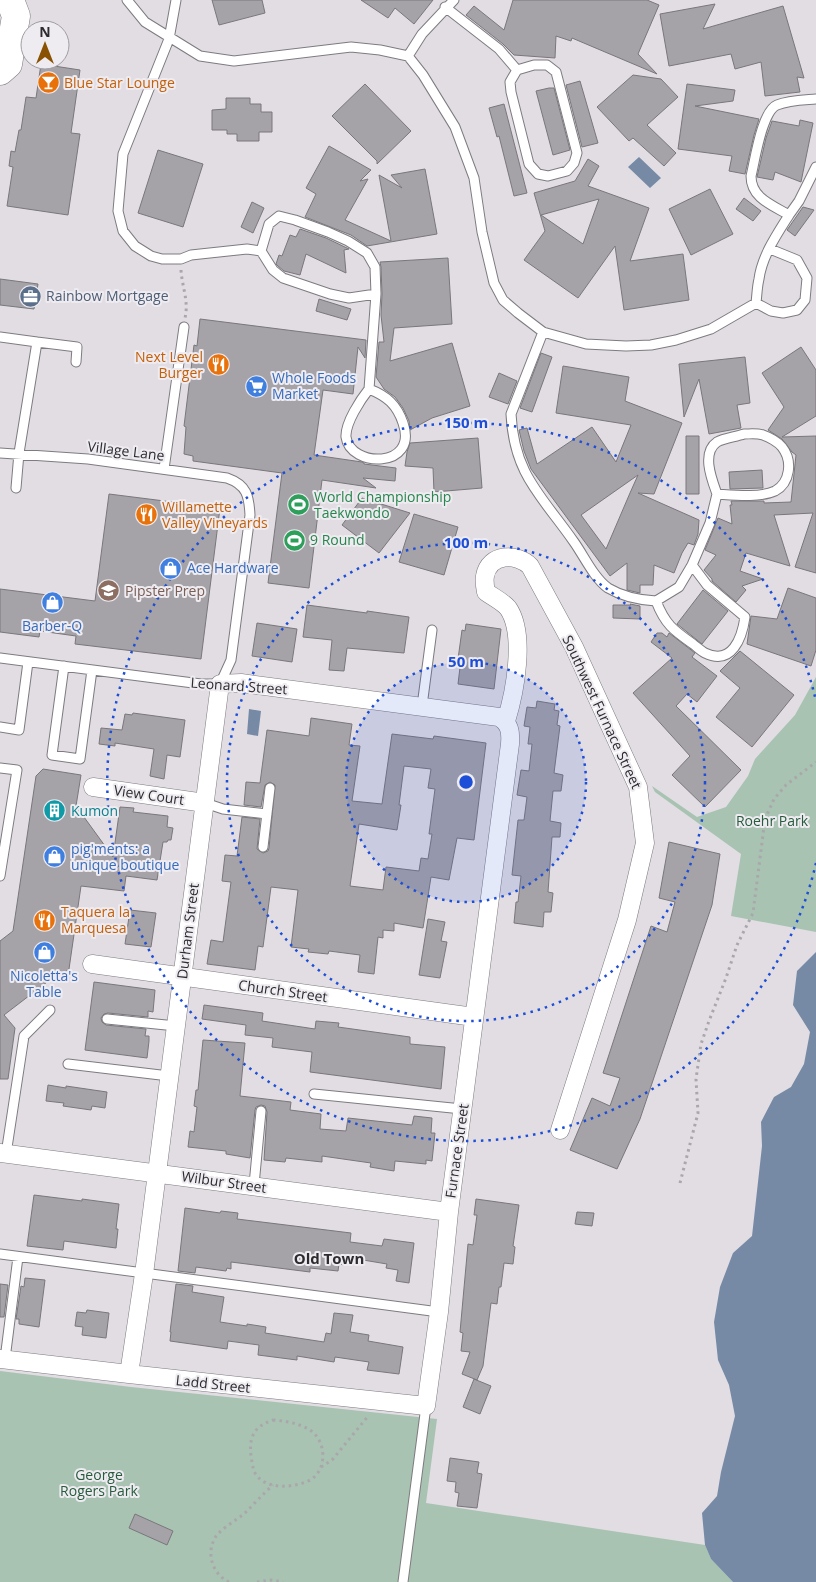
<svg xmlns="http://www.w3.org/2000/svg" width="816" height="1582" viewBox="0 0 816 1582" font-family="'Open Sans',sans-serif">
	<rect width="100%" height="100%" fill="#e1dde3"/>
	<path fill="#a8c3b1" d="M816,677V932L731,916L741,854L655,792L652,786L697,817L726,807L748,776L755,759L795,715Z
		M0,1371L131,1387L437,1419L426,1503L705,1545L711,1559L733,1582H0Z"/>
	<path fill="#768aa6" d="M639,157L661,178L650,188L628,167Z
		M249,709L261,711L258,736L247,734Z
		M816,952V1582H733L711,1559L705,1545L702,1513L717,1496L721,1472L735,1416L729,1385L718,1360L714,1322L720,1287L733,1253L752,1236L762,1146L761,1122L774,1097L791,1087L804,1064L810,1032L793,1005L797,971Z"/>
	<path fill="#a5a2a8" stroke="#7a777c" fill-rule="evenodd" d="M212,0H262L265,13L219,25Z
		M361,0H433L414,24L395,8L388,18Z
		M513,0H647L659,5L638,54L657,74L572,38L571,41L556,36L555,58L514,55L503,44L466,15L474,6L504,30Z
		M715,4L703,29L783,6L804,78L797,77L800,92L765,96L761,62L735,69L731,54L669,66L660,14Z
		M41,64L80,70L71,133L80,134L68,215L7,206L13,167L9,166L11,151L15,152L19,130H21L26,97L36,98Z
		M633,75L661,79L678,97L647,125L676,153L664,166L633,138L629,141L597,107Z
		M580,81L598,143L582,147L566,85Z
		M365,84L411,131L377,164V161L332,116Z
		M687,84L735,90L733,101L695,106L759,119L754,135L745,174L729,171L732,156L678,149Z
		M549,88H554L570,150L553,155L536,91Z
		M226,98H250V104H261V112H272V132H259V141H237V134H227V130H212V110L226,109Z
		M504,104L527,193L514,196L499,136L497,137L489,108Z
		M800,120L813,123L801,182L775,172L773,180L757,177L766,138L772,121L799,126Z
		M329,146L371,170L360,181L368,179L345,220L391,241L379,175L402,188L391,175L425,169L437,234L367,246L351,235L305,217L316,194L306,188Z
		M158,150L203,164L183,227L138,213Z
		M588,159L599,166L588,186L649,208L630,261L683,254L689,300L624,310L615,246L578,298L524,260L545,231L534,193L575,181ZM599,199L583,244L541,215Z
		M710,189L733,234L691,255L669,209Z
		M744,198L761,211L753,221L736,209Z
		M252,202L264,208L253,233L241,227Z
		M803,207L814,210L795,236L787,230Z
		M300,229L326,238L349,249L344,250L346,273L306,254L300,275L284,271L278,266L276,264L279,255L282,256L290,235L296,237Z
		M448,258L452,324L394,328L390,361L452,343L470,406L432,418L410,430L409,421L403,408L395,397L384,389L376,377L379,342H384L381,315L382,294L381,267L380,262Z
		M0,279L38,284L34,309L0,305Z
		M319,299L351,309L347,320L316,311Z
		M200,319L366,340L365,358L358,347L353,394L323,390L314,455L362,462L364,463V464L396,468L395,481L363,478L376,488L322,480L309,588L268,583L282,473L193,461V456L184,454L186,427L184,426L194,345L197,346Z
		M801,347L816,370V416L782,437L816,436V573L795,567L813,513L774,515L790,566L746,553L740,571L763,579L742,586L746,590L736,602L712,581V579L704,570L716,555L705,550L718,518L732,524L730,505H732L731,501H764V503L791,502L796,455L792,452L782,439L768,430L784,407L762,373Z
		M541,353L552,357L532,412L520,408Z
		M745,357L750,403L737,405L741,428L709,434L699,379L684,417L679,364Z
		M563,366L629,377L625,401L682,423L654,494L638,493L699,520L698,534L694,545L688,543L682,553L674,573L654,565L653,585H640V593L627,590V563L610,576L531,469L524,451L519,430L527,428L537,464L592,427L616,462L631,425L556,413ZM638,475L630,493L606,549L581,515Z
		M499,373L517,381L508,404L489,397Z
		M686,436H699V494H686Z
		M478,438L482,488L434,492L433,468L405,466L407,452L410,443Z
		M762,470L763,488L730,489L729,472Z
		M109,494L220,508L201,659L75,644L76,636L40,631L39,637L0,632V589L95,601Z
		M362,498L410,513L379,553L342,525Z
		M414,514L458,527L444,575L399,562Z
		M788,588L816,598V650L811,666L747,644L751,616L777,619Z
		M703,590L728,611L702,644L677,624Z
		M630,604L640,606V619L613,618V605H631Z
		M307,605L367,613V611L409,617L404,653L347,648L344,671L329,670L332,640L303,637Z
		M257,623L297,629L292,662L252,656Z
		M466,624L501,629L494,689L458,684L461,659H458L462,630L465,631Z
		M657,633H662L667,637L669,633L695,653L692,657L717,676L697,702L687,694L676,706L741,770L705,807L672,775L690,756L633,693L672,658L651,642Z
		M740,651L794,695L752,747L716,717L740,688L720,671Z
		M537,701L555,704L554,710L559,711L557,725L560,726L554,773L563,775L561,791H553L550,821L561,823L560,837H552L548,892L553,893L551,912H544L543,927L514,923L516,902H518L521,876L512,875L518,820H524L527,797L517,795L521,770L529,771L532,744H528L530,727L524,726L527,707L536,708Z
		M133,713L185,720L180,757L167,755L164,779L150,776L154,749L115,743V746L99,744L101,728L122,730L125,714L132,715Z
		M311,718L352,724L349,745L360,746L352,801L382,804L392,734L433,739L434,736L486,743L474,840L457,838L449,880L431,877L423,928L394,923V931L383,930V938L378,937L374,974L358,972L360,955L329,951L328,954L308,952L309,949L291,947L298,890L271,887L263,947L258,946L255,970L207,964L211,940L223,942L231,882L222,881L225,855L237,856L242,817L260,819L257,849L263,853L268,851L269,848L275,785L270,782L265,785L261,807L244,805L246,782L260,783L267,730L309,736ZM404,766L431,769L428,788L435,789L429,834H432L428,859L421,858L419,871L386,867L383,890L350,886L359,824L397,830L401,805H399Z
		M43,769L81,775L76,806L113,857L120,807L134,808L133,812L168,816L167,827L173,828L171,840H168L167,842H163L157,880L126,876L124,891L81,886L69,969L53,981L51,979L4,1015L15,1028L8,1079H0V941L13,931L36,776Z
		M669,842L720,854L712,905L640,1119L617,1169L570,1150L592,1098L610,1106L620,1078L603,1073L651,926L667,932L675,902L659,898Z
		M130,910L156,913L151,947L125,944Z
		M428,919L445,922L441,941L447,942L440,978L419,975Z
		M94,982L155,990L153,1012L148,1011V1017L108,1013L104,1014L101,1018L102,1022L106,1025L146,1029L145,1036H149V1041L147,1058L85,1050Z
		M204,1005L263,1013L262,1021L315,1029L316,1021L339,1023L338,1027L410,1037V1044L445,1047L441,1089L310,1072L312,1052L272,1047L273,1038L245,1035L246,1025L202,1019Z
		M203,1040L245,1043L240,1096L291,1102L290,1110L321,1114L320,1129L346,1131L348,1118L412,1125L414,1116L432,1118L431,1133H435L432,1161L426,1160V1164L395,1161L394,1171L370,1167L371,1163L322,1156V1162L286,1158L285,1162L264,1160L267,1112L265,1106L261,1105L256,1107L255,1110L250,1158L226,1154V1151L188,1147L190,1131L194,1132L197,1107L194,1106L196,1090H198Z
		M48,1085L66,1088V1086L107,1092L105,1108L92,1106L91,1110L63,1106L64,1103L46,1101Z
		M34,1195L82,1201V1199L119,1204L116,1229H118L116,1248L64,1241L63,1250L27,1246Z
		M476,1199L519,1205L513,1246L515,1247L513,1264L504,1263L501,1287H499L497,1304L491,1303L483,1366L477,1380L462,1374L470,1352L461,1351L463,1333L460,1332L468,1244L473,1245L477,1215H474Z
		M185,1208L220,1213L221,1211L238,1213L237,1219L351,1233L350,1242L382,1246L384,1239L414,1243L409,1283L396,1281L398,1270L386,1268L387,1264L345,1257L344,1265L339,1264L338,1271L310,1268V1272L231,1262V1269L227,1268L226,1271L196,1267L195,1273L178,1271Z
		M577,1212L594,1213L592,1226L575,1224Z
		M25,1278L45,1280L39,1327L19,1324V1319H16L21,1286L24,1287Z
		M0,1284L8,1285L4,1317H0Z
		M176,1284L193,1286L192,1292L224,1297L220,1322L247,1326V1324L266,1327L265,1333L324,1342L326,1333L331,1334L334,1313L353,1315L350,1332L369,1335L368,1341L403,1347L399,1374L367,1370L369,1362L335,1357L334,1362L297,1356V1360L258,1355L259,1345L228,1341L227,1349L170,1341L171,1332H170Z
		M87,1310L109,1313L106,1338L82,1335L83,1327L75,1326L77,1312L86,1313Z
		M474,1379L491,1386L480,1414L463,1407Z
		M450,1458L479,1462L477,1473L482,1474L477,1508L457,1506L459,1493L455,1492L456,1482L447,1481Z
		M135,1514L173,1531L167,1545L129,1528Z"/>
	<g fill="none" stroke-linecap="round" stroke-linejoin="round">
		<defs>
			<path id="service" d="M127,0L145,22L200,56L234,61L351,47L380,50L408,56L422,34L454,0
				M176,0L169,39L123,154L118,211L123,231L135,246L151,256L162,259H181L191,255L247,249L261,251L269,224L279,216L295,220L328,232L348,241L367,253L375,267L376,294L369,389
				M445,7L499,49L517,70
				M408,56L423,75L455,127L474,178L482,232L494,283L503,300L518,313L543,332L586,344L626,346L651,345L676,340L711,329L756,303L771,311L783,313L797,310L805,300L807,278L797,260L770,249
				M534,65H547L556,72L577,153L574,163L567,171L548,176L538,174L529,164L511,92L510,82L517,70Z
				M816,99C804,100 789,100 777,105C762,111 755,160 751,176C751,198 772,205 789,215L799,201L816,167
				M261,251L273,270L283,278L330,294L349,298L376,294
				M756,303C757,295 757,287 759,279C762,256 777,234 789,215
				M543,332L511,414C514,475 542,496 574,542C584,556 594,578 608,588C623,597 639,600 656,601L679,587L692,565L710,523L717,494
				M0,337L37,342L19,453L16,488
				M37,342L77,347L76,362
				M369,389C387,396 397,405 403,423C419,469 350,468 346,437C345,423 361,399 369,389Z
				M744,434C750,434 757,433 763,435C769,437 778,442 782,447C793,461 790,483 775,491C760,498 733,495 717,494C712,480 701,453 717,442C724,438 735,437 744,434Z
				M0,453L88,459L227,478C247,485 249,496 250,515L231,660L220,684H201L0,658
				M164,469L184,327
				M656,601C665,624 673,630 693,644C697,647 701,651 705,653C732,666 742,638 745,617L707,585L692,565
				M64,666L52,755L80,759L92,670
				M422,706L432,630
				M0,727L19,730L28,662
				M0,768L17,770L0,876
				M205,803L223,809L267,814
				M263,847L270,788
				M107,1019L176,1026
				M68,1064L169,1076
				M314,1094L462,1109
				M6,1154L24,1036L50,1010
				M254,1185L261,1111
				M0,1254L439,1312
				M5,1359L18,1257
				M403,1582L426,1406"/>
			<path id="minor" d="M506,721C515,692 526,634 508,608C503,602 493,597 486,592C485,587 484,581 485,576C489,553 517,553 530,566L574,647L638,787L645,843L627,920L560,1130
				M93,787L205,803
				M92,964L474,1017
				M0,1153L449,1212
				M0,1359L129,1374L426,1406L439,1312L449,1212L510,744C511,732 510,724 499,717L241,683L220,684L144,1274L129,1374"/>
			<path id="primary" d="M0,71L8,64L16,16L10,0"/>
		</defs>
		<use href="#service" stroke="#7e7b80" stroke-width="11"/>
		<use href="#minor" stroke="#7e7b80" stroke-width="19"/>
		<use href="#primary" stroke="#7e7b80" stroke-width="29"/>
		<path stroke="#aaa7ac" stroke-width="3" stroke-dasharray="2.5 4" stroke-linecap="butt" d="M181,270C182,287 189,301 185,318
			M680,1183L698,1113L696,1079L701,1044L709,1021L726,978L737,945L753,913L765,819L774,799L786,785L816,762
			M273,1420C285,1421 299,1423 310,1430C327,1441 328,1472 308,1481C292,1488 265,1490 255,1473C253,1470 253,1466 252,1462C248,1441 251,1427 273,1420Z
			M321,1467L332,1460L369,1415
			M229,1582C214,1575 207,1557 213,1542C216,1531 237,1520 245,1513C254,1504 263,1494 273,1485
			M257,1582L270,1580L283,1582"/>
		<use href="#service" stroke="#fff" stroke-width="9"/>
		<use href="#minor" stroke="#fff" stroke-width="18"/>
		<use href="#primary" stroke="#fff" stroke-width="28"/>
	</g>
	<circle cx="466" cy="782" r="120" fill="#1d4ed8" fill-opacity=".12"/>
	<g fill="none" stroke="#1d4ed8" stroke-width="2.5" stroke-dasharray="2.5 5">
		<circle cx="466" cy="782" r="120"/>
		<circle cx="466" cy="782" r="239"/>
		<path d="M816 863A359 359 0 1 1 816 701"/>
	</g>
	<defs>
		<symbol id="bar-disc" viewBox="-11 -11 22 22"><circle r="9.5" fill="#e8710a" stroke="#eeebf1"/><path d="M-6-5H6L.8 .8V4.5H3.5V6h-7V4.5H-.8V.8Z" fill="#fff"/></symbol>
		<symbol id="office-disc" viewBox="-11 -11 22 22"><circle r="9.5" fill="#5c6f8a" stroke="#eeebf1"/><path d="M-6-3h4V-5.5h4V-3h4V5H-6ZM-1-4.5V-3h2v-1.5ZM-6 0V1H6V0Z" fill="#fff"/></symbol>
		<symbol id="restaurant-disc" viewBox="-11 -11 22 22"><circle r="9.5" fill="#e8710a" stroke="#eeebf1"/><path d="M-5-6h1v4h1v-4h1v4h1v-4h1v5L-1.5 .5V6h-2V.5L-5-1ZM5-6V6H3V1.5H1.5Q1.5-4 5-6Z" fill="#fff"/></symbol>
		<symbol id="supermarket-disc" viewBox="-11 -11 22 22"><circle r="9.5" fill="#3f7fe0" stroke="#eeebf1"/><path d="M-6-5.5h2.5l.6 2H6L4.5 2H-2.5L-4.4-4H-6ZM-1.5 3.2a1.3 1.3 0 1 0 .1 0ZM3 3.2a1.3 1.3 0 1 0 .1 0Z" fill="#fff"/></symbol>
		<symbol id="stadium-disc" viewBox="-11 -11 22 22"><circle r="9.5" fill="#2e9e5b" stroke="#eeebf1"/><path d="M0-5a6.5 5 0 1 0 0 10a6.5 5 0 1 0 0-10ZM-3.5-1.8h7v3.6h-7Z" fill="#fff"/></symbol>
		<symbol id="shop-disc" viewBox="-11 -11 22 22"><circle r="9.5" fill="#3f7fe0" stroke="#eeebf1"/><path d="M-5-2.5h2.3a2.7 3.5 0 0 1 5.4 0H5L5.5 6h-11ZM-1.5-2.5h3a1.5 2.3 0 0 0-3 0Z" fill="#fff"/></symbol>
		<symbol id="school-disc" viewBox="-11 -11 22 22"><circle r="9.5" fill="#8d6e63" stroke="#eeebf1"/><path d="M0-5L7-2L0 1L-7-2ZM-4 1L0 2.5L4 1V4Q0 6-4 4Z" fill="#fff"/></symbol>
		<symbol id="building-disc" viewBox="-11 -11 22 22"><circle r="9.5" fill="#0f9aa8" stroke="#eeebf1"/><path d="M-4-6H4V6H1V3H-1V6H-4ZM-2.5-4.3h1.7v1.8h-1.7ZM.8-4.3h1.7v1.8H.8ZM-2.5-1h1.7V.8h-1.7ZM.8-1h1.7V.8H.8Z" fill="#fff"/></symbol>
	</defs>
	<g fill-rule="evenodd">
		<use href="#bar-disc" x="36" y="70" width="25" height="25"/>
		<use href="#office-disc" x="18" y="284" width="25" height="25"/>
		<use href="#restaurant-disc" x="206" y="352" width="25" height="25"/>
		<use href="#supermarket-disc" x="244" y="374" width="25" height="25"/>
		<use href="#stadium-disc" x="286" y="492" width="25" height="25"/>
		<use href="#restaurant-disc" x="134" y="502" width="25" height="25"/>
		<use href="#stadium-disc" x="282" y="528" width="25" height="25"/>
		<use href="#shop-disc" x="158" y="556" width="25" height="25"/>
		<use href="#school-disc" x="96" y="578" width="25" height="25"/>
		<use href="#shop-disc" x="40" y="590" width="25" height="25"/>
		<use href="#building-disc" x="42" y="798" width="25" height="25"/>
		<use href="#shop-disc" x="42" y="844" width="25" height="25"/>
		<use href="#restaurant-disc" x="32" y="908" width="25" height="25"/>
		<use href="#shop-disc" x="32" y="940" width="25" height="25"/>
	</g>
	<g text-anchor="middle" stroke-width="4" stroke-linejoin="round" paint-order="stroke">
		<g font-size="14" fill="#c56008" stroke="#eeebf1" text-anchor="start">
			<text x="64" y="88">Blue Star Lounge</text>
			<text x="203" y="362" text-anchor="end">Next Level<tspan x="203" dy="16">Burger</tspan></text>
			<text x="162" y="512">Willamette<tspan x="162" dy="16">Valley Vineyards</tspan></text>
			<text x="61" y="917">Taquera la<tspan x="61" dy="16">Marquesa</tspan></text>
		</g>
		<g font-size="14" fill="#4e5e75" stroke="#eeebf1" text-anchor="start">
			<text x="46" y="301">Rainbow Mortgage</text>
		</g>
		<g font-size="14" fill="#366cbe" stroke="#eeebf1" text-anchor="start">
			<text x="272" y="383">Whole Foods<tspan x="272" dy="16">Market</tspan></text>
			<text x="187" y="573">Ace Hardware</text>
			<text x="52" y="631" text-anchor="middle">Barber-Q</text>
			<text x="71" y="854">pig'ments: a<tspan x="71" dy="16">unique boutique</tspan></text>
			<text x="44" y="981" text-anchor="middle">Nicoletta's<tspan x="44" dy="16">Table</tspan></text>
		</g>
		<g font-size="14" fill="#2d2b2e" stroke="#eeebf1">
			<text transform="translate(126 451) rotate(7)" y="5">Village Lane</text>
			<text transform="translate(239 686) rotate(4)" y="5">Leonard Street</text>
			<text transform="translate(602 712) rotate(65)" y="5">Southwest Furnace Street</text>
			<text transform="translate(149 795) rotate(8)" y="5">View Court</text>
			<text transform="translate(188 931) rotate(-83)" y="5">Durham Street</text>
			<text transform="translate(283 991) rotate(8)" y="5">Church Street</text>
			<text transform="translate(457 1151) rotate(-82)" y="5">Furnace Street</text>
			<text transform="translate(224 1182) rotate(8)" y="5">Wilbur Street</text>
			<text transform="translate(213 1384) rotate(6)" y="5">Ladd Street</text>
		</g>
		<g font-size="14" fill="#27864d" stroke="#eeebf1" text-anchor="start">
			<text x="314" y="502">World Championship<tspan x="314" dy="16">Taekwondo</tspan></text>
			<text x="310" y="545">9 Round</text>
		</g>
		<g font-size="14" fill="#785e54" stroke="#eeebf1" text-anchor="start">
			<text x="125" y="596">Pipster Prep</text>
		</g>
		<g font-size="14" fill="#0d838f" stroke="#eeebf1" text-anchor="start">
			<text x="71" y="816">Kumon</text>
		</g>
		<g font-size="14" fill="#265b3c" stroke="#eeebf1">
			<text x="772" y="826">Roehr Park</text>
			<text x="99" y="1480">George<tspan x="99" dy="16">Rogers Park</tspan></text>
		</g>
		<g font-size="15" font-weight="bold" fill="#2d2b2e" stroke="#eeebf1">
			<text x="329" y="1264">Old Town</text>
		</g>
	</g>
	<circle cx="466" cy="782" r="8" fill="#1d4ed8" stroke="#eeebf1" stroke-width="2.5"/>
	<g font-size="15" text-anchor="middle" font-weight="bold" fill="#1d4ed8" stroke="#eeebf1" stroke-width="4" stroke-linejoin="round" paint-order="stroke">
		<text x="466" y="428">150 m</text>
		<text x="466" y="548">100 m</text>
		<text x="466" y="667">50 m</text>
	</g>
	<g transform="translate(45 45)"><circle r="24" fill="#eeebf1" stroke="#a19ea3"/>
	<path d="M0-4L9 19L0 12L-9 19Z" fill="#895202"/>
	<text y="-8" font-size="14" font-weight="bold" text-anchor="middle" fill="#2d2b2e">N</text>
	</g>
</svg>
